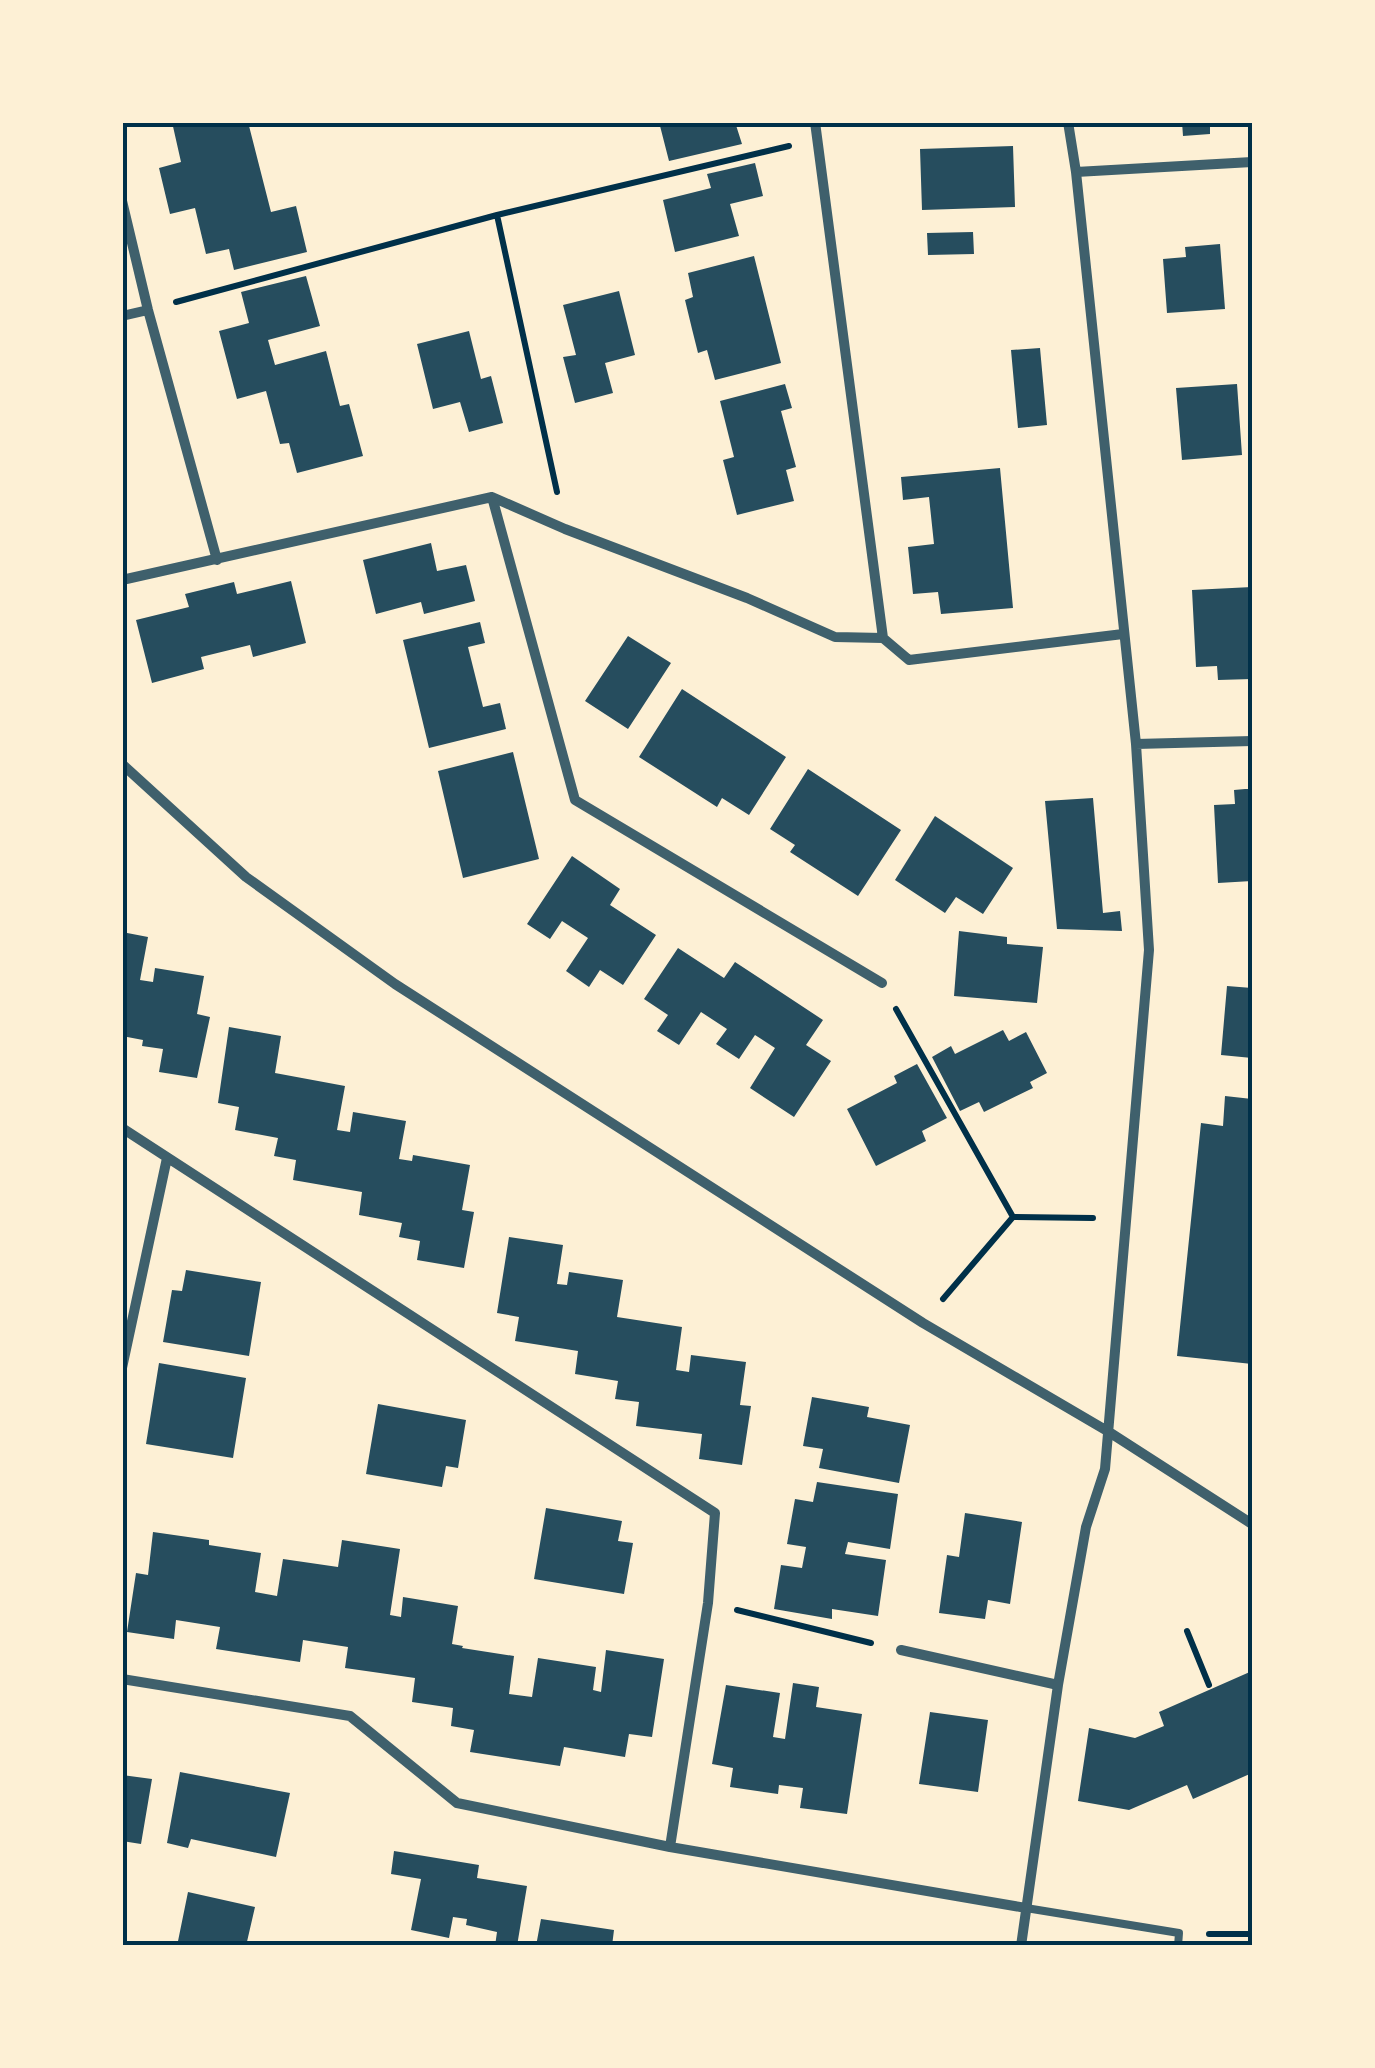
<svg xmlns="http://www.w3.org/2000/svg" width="1375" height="2068" viewBox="0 0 1375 2068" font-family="Ubuntu,sans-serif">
	<rect width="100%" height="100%" fill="#fdf0d5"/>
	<path fill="#264d5e" d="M172,122H248L271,212L296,206L307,252L234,270L229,249L206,254L195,208L170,214L159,168L181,162Z
		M659,122H735L742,144L669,161Z
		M1182,122H1210V134L1183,136Z
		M1013,146L1015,207L922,210L920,149Z
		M755,163L763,196L730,204L739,236L675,252L663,200L711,188L707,174Z
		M973,232L974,254L928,255L927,233Z
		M1220,244L1225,309L1167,313L1163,259L1186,257L1185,247Z
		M754,256L781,363L715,380L707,350L698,353L692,329L685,300L693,297L688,273Z
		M306,276L320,326L268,340L275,365L326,351L340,406L349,404L363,456L297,473L289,443L280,444L266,391L237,399L219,331L249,323L241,292Z
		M619,291L635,355L605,363L613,393L575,403L563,357L576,355L563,305Z
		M469,331L481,379L491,376L503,423L469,432L460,402L433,409L417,344Z
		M1040,348L1047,425L1018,428L1011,350Z
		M785,384L792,408L781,411L796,467L786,470L794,501L737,515L723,460L734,457L720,401Z
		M1237,384L1242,455L1182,460L1176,388Z
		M1000,468L1013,608L941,614L938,592L913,594L908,547L934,544L929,497L903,500L901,477Z
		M431,543L437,571L466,565L475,601L424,614L421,602L376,614L363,560Z
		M291,581L306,643L253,657L250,645L201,657L204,669L152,683L136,620L189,607L185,594L234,582L237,594Z
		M1252,587V679L1218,680L1217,666L1196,667L1192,590Z
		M480,622L485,643L468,647L483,707L500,703L506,729L429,748L403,640Z
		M628,636L671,663L628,729L585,701Z
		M682,689L786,757L749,815L722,798L717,807L639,757Z
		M513,752L539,859L463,878L438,771Z
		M808,769L901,830L858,896L790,852L795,845L770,829Z
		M1245,789H1252V881L1218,883L1214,805L1235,804L1234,790Z
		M1093,798L1103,913L1120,911L1122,931L1057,929L1045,801Z
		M935,816L1013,868L983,914L956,897L945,913L895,880Z
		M572,856L620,889L610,905L656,935L623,985L600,970L589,987L566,971L588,938L562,921L550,939L527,924Z
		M959,931L1007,937V944L1043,947L1037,1003L954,996Z
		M122,932L148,937L140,980L153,982L155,968L204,976L197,1014L210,1017L197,1078L159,1072L163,1049L142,1046L143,1040L122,1036Z
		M678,948L724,978L735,962L823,1020L806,1045L831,1061L794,1117L750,1088L775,1048L755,1035L739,1059L716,1044L727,1029L701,1012L679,1045L657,1031L668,1015L644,999Z
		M1227,986L1252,988V1058L1221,1055Z
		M229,1027L281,1036L275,1073L345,1086L337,1130L350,1132L353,1112L406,1121L399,1159L412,1161L413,1155L470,1165L462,1210L474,1212L464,1268L417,1260L420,1241L399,1237L402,1223L359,1215L362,1192L293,1180L296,1160L274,1156L278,1138L235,1130L239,1107L218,1103Z
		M1003,1030L1009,1041L1026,1032L1047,1073L1030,1082L1033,1088L984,1112L979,1102L960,1111L932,1057L951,1046L955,1054Z
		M917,1064L947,1118L922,1131L926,1141L876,1166L847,1109L897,1083L894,1076Z
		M1225,1096L1252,1099V1364L1177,1356L1201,1123L1223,1126Z
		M509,1237L563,1245L557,1284L567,1285L569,1272L623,1280L617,1317L682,1327L676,1370L689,1372L691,1355L746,1362L740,1405L751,1406L742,1465L699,1459L702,1434L636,1426L639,1402L615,1399L618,1381L575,1374L578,1351L515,1341L519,1317L497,1313Z
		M186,1270L261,1282L249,1356L163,1342L172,1290L182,1291Z
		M159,1363L246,1378L233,1458L146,1444Z
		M812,1397L869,1407L867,1417L910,1425L899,1483L819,1468L823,1449L803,1446Z
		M378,1404L466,1420L458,1468L446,1466L442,1487L366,1474Z
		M817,1482L898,1494L890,1549L848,1542L845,1554L886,1560L878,1616L832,1609V1619L774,1609L781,1565L802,1568L806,1547L787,1544L795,1499L813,1502Z
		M546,1508L622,1521L618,1541L633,1543L624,1594L534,1579Z
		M965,1513L1022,1522L1010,1604L988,1600L985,1619L939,1613L947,1555L959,1557Z
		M153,1532L209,1540V1545L261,1553L255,1592L277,1596L283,1559L338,1567L342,1540L400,1549L390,1615L401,1617L403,1597L458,1606L452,1644L463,1646L462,1648L514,1656L509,1694L532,1697L538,1658L596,1667L593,1690L601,1692L606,1650L664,1659L652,1737L629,1734L625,1757L564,1747L560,1766L470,1752L474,1730L451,1726L453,1708L412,1702L415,1678L345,1668L348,1647L303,1640L300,1662L216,1649L220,1627L176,1620L174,1639L127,1632L136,1573L148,1575Z
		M1252,1671V1773L1193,1799L1187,1785L1129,1810L1078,1801L1089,1728L1135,1738L1164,1726L1159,1712Z
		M793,1683L819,1687L816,1707L862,1714L847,1814L800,1808L803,1788L779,1785L778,1794L730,1787L733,1768L712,1764L726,1685L780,1693L773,1737L785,1739Z
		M930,1712L988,1720L978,1792L919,1784Z
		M180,1772L290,1793L276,1857L191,1839L188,1848L167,1843Z
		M122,1775L152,1779L141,1844L122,1841Z
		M394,1851L479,1865L477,1878L527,1886L517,1946H495L497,1932L466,1925L467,1919L453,1917L449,1938L411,1930L421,1879L391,1874Z
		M188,1892L255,1907L246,1946H177Z
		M541,1919L614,1930L612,1946H536Z"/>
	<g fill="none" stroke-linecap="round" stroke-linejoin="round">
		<path stroke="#003049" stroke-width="6" d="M497,215L557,492
			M176,302L497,215L789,146
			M896,1009L1013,1217
			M943,1299L1013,1217L1093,1218
			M737,1610L871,1643
			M1187,1631L1209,1685
			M1209,1934H1252"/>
		<path stroke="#3f606c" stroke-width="8" d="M1026,1908L1179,1933L1178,1946"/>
		<path stroke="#3f606c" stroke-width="10" d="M815,122L883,638
			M1076,172L1252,162
			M122,201L148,310L217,560
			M122,316L148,310
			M492,497L575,800L882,983
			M122,580L492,497L565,529L747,598L835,637L883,638L909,660L1123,634
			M1136,744L1252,741
			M122,764L246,877L395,984L923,1323L1109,1432L1252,1524
			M122,1128L715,1513L708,1603L670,1847
			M122,1368L167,1158
			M901,1650L1058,1685
			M122,1679L350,1716L457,1803L670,1847L1026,1908
			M1021,1946L1058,1685L1086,1527L1105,1469L1149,950L1136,744L1076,172L1068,122"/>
	</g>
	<rect width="1375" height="2068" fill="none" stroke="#fdf0d5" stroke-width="250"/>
	<rect x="125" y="125" width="1125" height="1818" fill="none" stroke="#003049" stroke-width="4"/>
</svg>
